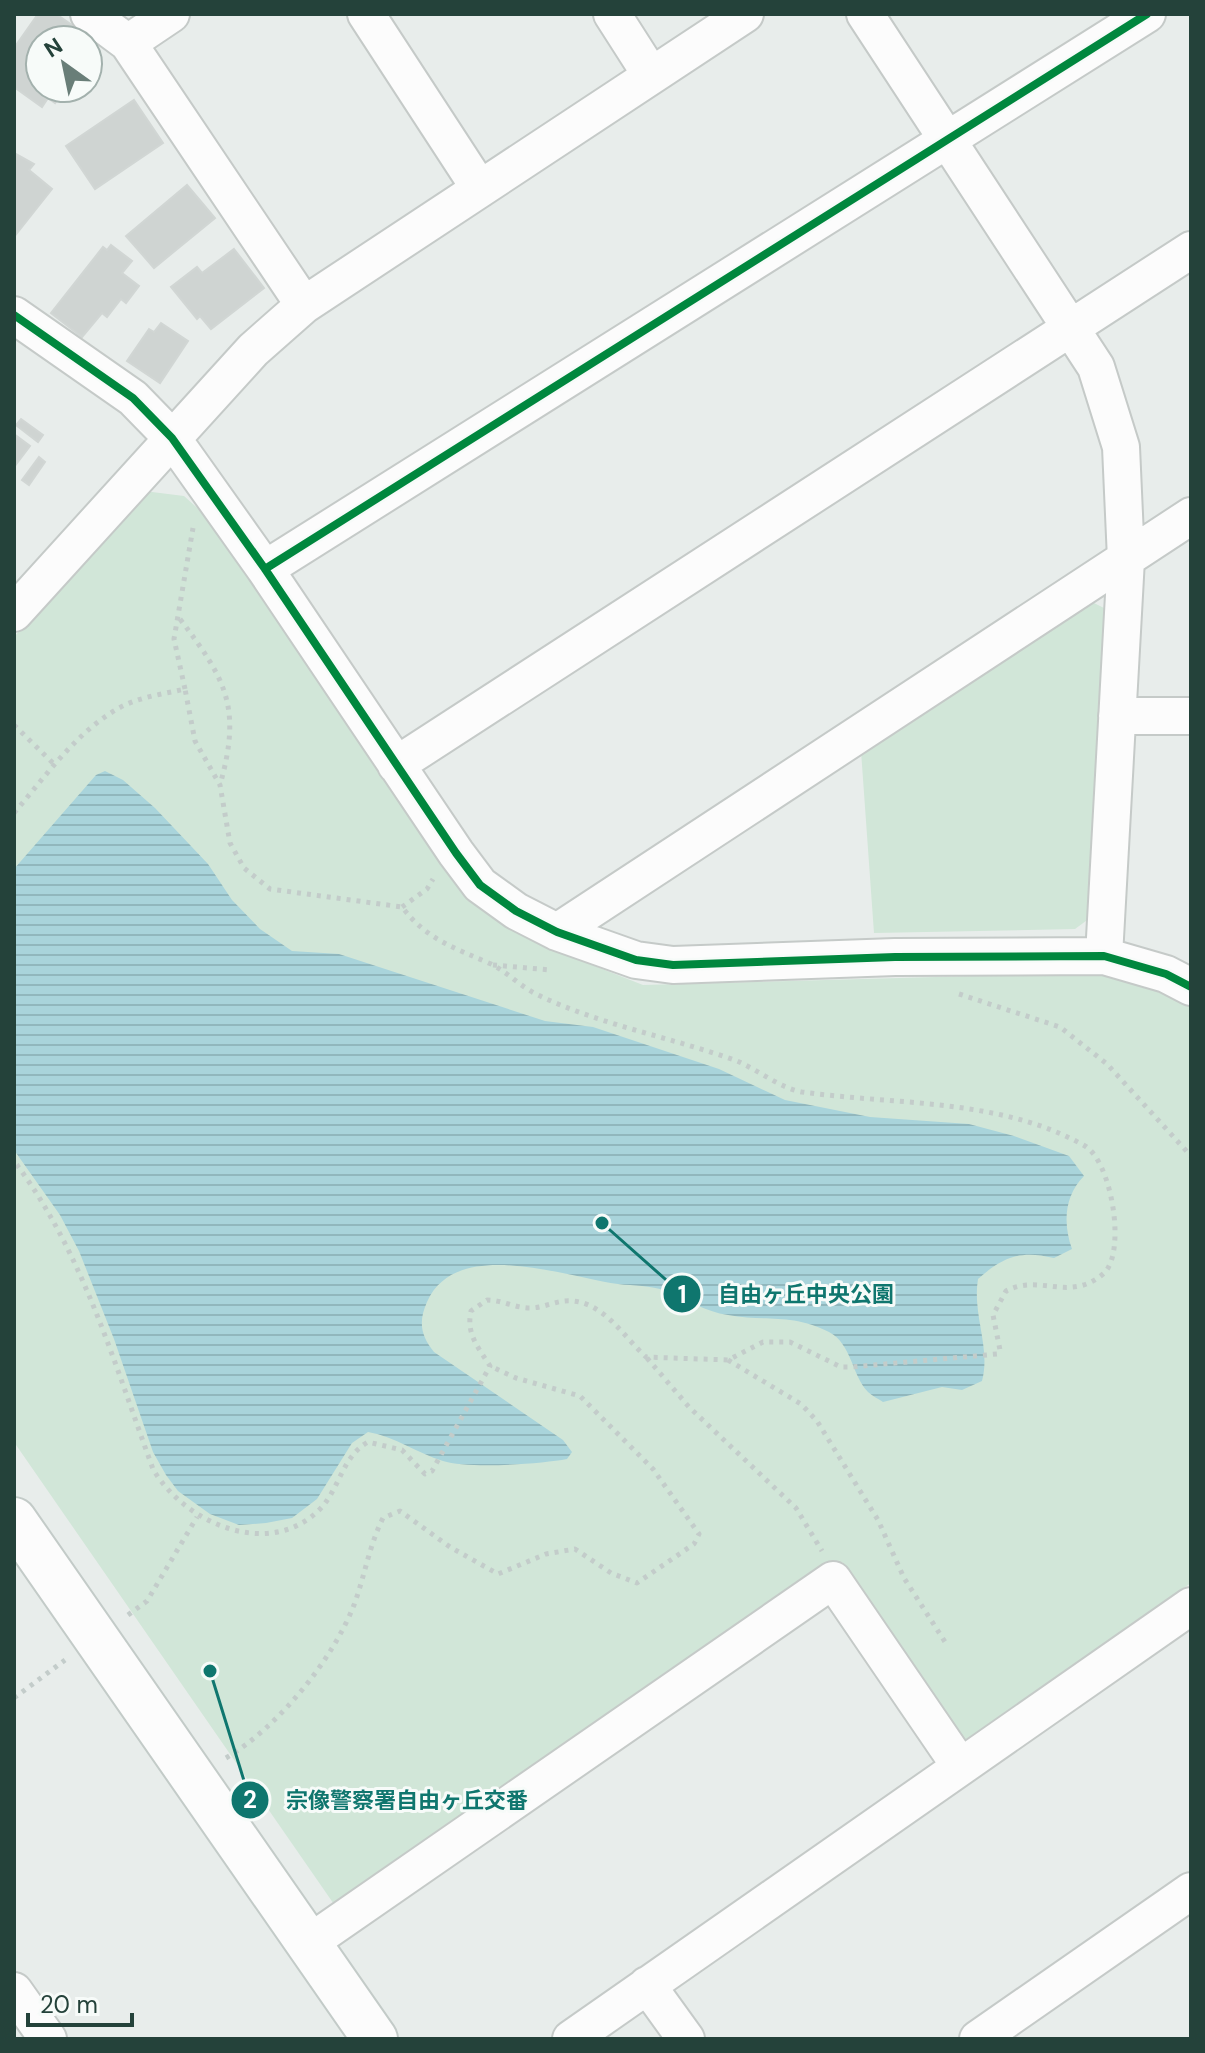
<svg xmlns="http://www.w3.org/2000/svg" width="1205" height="2053" viewBox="0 0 1205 2053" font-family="'DM Sans','Noto Sans JP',sans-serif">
	<defs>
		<pattern id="water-rules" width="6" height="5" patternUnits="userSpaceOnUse" patternTransform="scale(2)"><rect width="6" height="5" fill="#a9d4db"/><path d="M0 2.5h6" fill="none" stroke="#91b7bd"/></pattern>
	</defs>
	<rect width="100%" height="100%" fill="#e8edeb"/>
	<path fill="#d1e6d8" d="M144,491L184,496L214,523L436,856L497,919L564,954L643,985L1115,972L1191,1003V1583L965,1740L842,1562L338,1910L14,1442V637Z
		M1092,602L1104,608L1090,918L1075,929L874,933L861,751Z"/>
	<path fill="url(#water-rules)" d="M105,771L123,780L155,808L208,864L232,900L260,929L292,951L339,954L545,1021L593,1027L719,1069L785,1100L870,1117L969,1124L1014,1136L1069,1156L1084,1176C1064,1196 1063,1224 1072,1249L1054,1258C1021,1250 1004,1256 978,1279C972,1314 991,1348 982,1381L962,1390L942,1387L883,1402C879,1399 872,1396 868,1392C852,1376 852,1344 829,1332C791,1313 767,1322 728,1315C705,1312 687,1299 666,1291C650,1285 634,1286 618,1284C565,1277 456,1236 427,1302C418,1322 421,1336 434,1352L563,1440L572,1452L567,1459C541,1464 468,1469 443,1461C417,1453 396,1437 368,1432L352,1443L317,1499L292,1518L266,1523L239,1525L210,1514L178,1491L166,1475L153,1452L114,1339L79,1251L60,1215L14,1150V869L96,775Z"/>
	<path fill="#cfd4d2" stroke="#d1d6d4" stroke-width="2" d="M38,14H56L85,34L81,40H40V88H65L55,103L48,98L42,107L14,87V48Z
		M134,100L163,143L95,189L66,146Z
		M14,153L34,164L29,170L52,189L14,237Z
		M187,185L215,218L154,268L126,236Z
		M111,245L132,261L122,273L139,286L126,303L121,299L107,317L102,313L82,337L51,313L103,247L107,250Z
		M234,249L264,288L211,329L200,316L197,319L171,287L197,267L202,273Z
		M161,323L188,341L160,383L127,361L149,329L154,332Z
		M21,419L43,435L38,442L16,425Z
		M14,434L30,446L14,467Z
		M39,457L45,462L29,485L22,480Z"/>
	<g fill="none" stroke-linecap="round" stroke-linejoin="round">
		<defs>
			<path id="street" d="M89,14L128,43L304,305
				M366,14L480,189
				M612,14L651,75
				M865,14L1096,367L1121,447L1126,559L1104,956
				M128,43L171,14
				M14,315L133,398L172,438L265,569L456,853L480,885L516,911L557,932L636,960L673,965L895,957L1104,956L1166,974L1191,987
				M265,569L1147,14
				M14,613L253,350L304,305L745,14
				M1117,716H1191
				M396,765L1191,250
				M557,932L1191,516
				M309,1943L833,1580L960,1766
				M647,1985L686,2039
				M14,1991L48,2039
				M571,2039L1191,1606
				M978,2039L1191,1891"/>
			<path id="secondary" d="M14,1520L375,2039"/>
		</defs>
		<use href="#street" stroke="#c5cac8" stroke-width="40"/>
		<use href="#secondary" stroke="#c3cbc8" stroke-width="48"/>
		<path stroke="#c3ccca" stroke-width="5" stroke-dasharray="4 6" stroke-linecap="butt" d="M180,619C226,680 242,707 220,785
			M185,689L174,639L193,528
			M14,725L55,765
			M14,813C46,776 75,733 119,708C139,697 163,694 185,689L195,741L220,785L230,843L244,868L270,889L402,907C427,940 455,948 491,964C507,972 520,986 536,994C599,1025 671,1037 737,1061C758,1070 780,1088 802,1092C895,1105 1001,1098 1085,1146C1112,1162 1127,1254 1103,1274C1068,1303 1041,1273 1006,1291L993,1315L1000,1350L997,1354L851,1367H841L790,1342H763L728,1360L646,1357C624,1337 605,1304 573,1301C558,1299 545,1308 530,1308C515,1308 502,1300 487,1300L471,1311C466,1334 478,1347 490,1366L432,1471L425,1474L402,1450L368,1442C343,1456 340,1486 322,1507C271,1562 184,1523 153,1469C114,1363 83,1252 14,1161
			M402,907L427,889L433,879
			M493,965L551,970
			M959,994L1060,1027L1107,1064L1191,1156
			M647,1358L689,1407L796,1508L822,1551
			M728,1360L801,1404L817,1421L878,1520L904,1578L947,1645
			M128,1615L147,1601L197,1517
			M14,1698L65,1660
			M226,1758C278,1727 332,1661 354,1605C365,1575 369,1546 383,1518L400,1511L450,1547L498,1574L546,1554L575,1549L611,1573L637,1583L694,1544L699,1534L653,1469L580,1396L516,1378L490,1366"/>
		<use href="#street" stroke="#fcfcfc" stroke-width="36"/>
		<use href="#secondary" stroke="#fcfcfc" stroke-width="44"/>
		<defs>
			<path id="cycleway" d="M14,315L133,398L172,438L265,569L456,853L480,885L516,911L557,932L636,960L673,965L895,957L1104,956L1166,974L1191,987
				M265,569L1147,14"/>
		</defs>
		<use href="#cycleway" stroke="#f7fbf9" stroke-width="13"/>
		<use href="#cycleway" stroke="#00873e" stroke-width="8"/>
	</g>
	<path fill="none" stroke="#0f766e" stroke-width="3" d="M602 1223L682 1294M210 1671L250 1800"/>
	<g fill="#0f766e" stroke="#f7fbf9" stroke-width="3">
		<circle cx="602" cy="1223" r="8"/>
		<circle cx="210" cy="1671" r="8"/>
		<circle cx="682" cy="1294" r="20"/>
		<circle cx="250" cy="1800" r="20"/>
	</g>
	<g font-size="24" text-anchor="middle" font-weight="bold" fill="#fff">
		<text x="682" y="1303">1</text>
		<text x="250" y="1808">2</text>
	</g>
	<g font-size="22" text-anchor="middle" font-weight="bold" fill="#0f766e" stroke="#f7fbf9" stroke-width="6" stroke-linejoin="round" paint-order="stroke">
		<text x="806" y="1302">自由ヶ丘中央公園</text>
		<text x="407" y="1808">宗像警察署自由ヶ丘交番</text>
	</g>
	<rect width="1205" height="2053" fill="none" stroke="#24423a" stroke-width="32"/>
	<g transform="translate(64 64) rotate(327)"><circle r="38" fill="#f7fbf9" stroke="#a3b1ad" stroke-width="2"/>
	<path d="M0-6L14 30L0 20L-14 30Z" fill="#697e78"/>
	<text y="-12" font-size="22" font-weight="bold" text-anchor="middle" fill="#24423a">N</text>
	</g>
	<path d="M28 2013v12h104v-12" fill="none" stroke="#24423a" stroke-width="4"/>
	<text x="40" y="2013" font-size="24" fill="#24423a" stroke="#f7fbf9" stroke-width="6" paint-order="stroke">20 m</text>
</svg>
